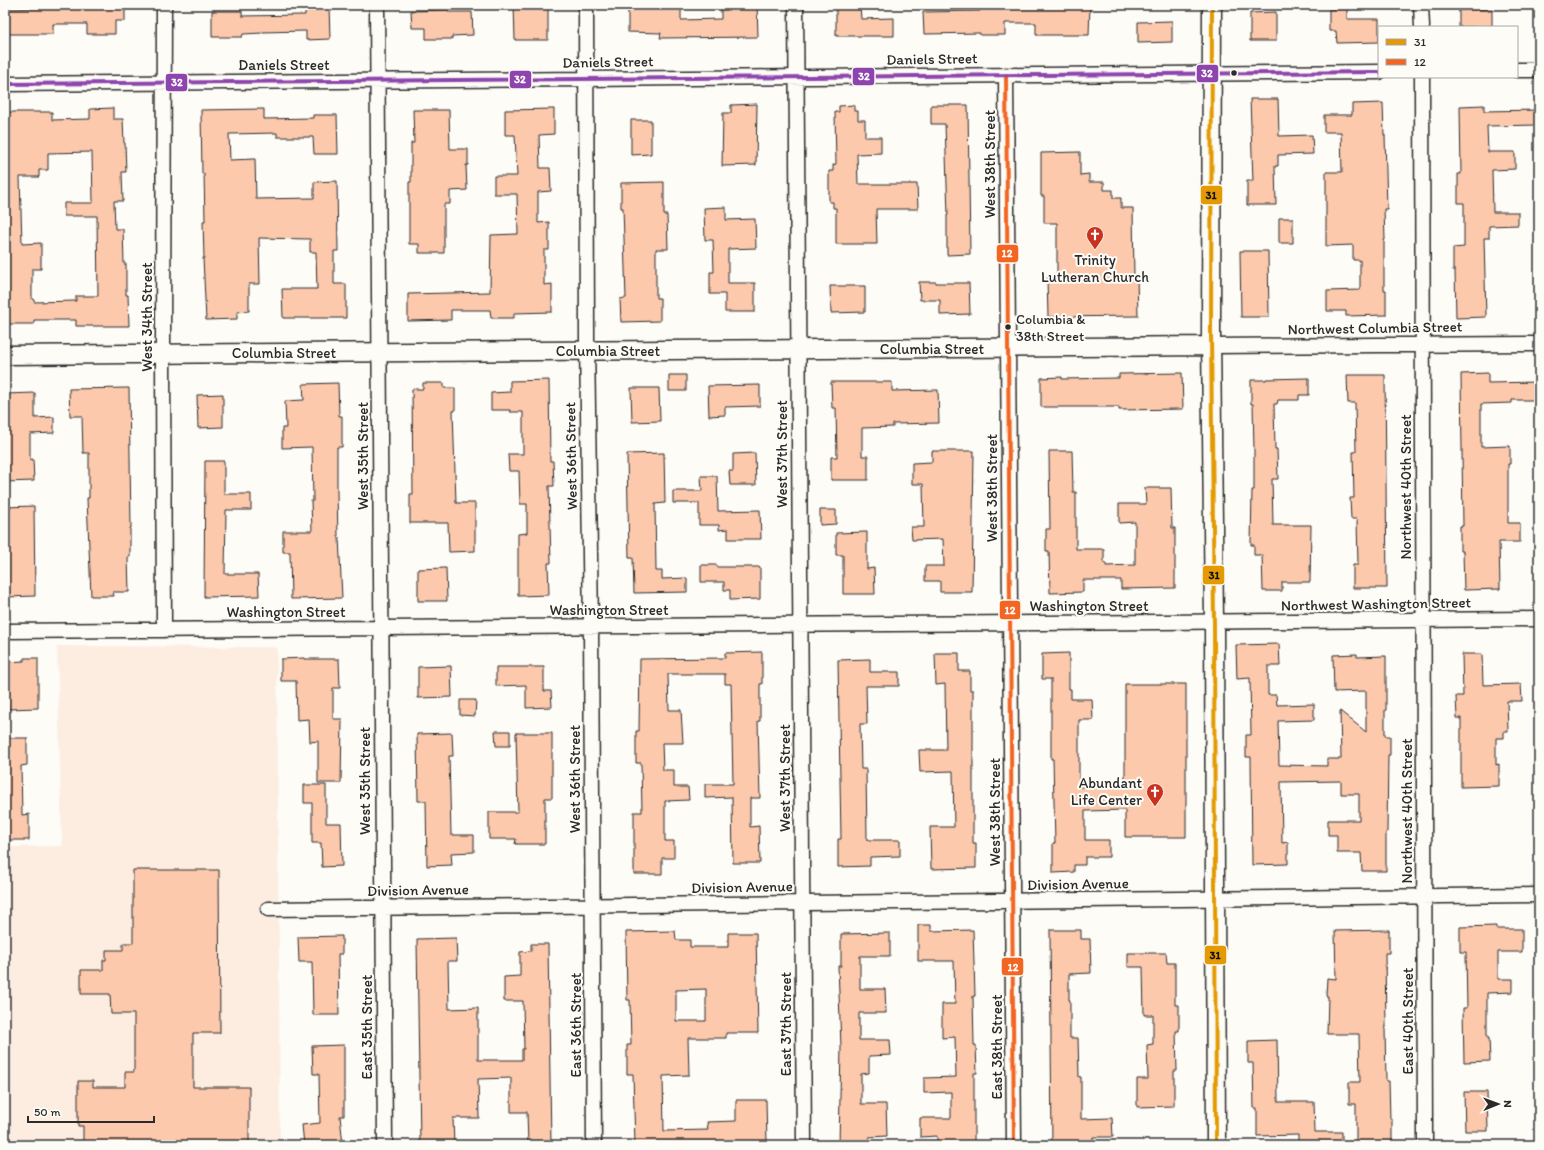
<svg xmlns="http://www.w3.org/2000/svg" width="1544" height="1150" viewBox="0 0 1544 1150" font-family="Itim,sans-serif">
	<rect width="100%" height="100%" fill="#fdfcf7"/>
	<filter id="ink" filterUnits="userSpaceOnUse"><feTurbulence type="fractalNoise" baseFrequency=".025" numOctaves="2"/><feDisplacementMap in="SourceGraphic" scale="8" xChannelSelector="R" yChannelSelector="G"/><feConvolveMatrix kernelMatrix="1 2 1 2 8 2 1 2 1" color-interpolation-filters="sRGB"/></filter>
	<g filter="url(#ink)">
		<path fill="#fdede1" d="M57,646L277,647L280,1145H5V847L62,846Z"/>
		<path fill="#fdc9ad" stroke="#2b2b2b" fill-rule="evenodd" d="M43,5H125V21H115V34H87V24H53V34H5V9L44,8Z
			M305,5H329L330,39L306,40V31L262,32V33L243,34L242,37H212V11H242V16L305,15Z
			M514,5H548V40H515Z
			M628,5H681V20L721,19V9H735V5H757L758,37L660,38L661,33L628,32Z
			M836,5H860L861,19L894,18V36H836Z
			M980,5H1090L1089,35H1036V23H1005V35H980V33L924,34L923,12L980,11Z
			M1329,9H1347V19H1379V42L1337,43L1336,31H1329Z
			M1492,9V27H1459V10Z
			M448,10V12H472L473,35L452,36V39H426V28H412L411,11Z
			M1276,12V41H1250V13Z
			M1172,21V42L1138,43V22Z
			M1250,99H1278L1279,136L1312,135L1313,154L1278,155V166H1275L1276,205H1247V181H1253Z
			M1383,103L1384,135H1385L1387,209H1384L1385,240H1384V290H1386V315L1346,316V311H1327V291L1360,290V260H1353V245L1326,246V172H1342L1341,132H1324V115H1352V104Z
			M757,104L756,165L722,166L723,113H731V105Z
			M854,105V111H858V120H865V137H881V153L857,154L858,184H917L918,209H876L877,244H836V208H833V202H829V171H833V165L836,164L835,112H839V106Z
			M931,105H968L970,254L947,255V215H948L945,124H931Z
			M1484,105V111L1539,110V125L1487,126L1488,152H1515V169L1492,170L1493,212H1518V225L1489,226V238H1484L1486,317L1456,318L1455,270H1453V248L1464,247V203H1458V174H1461L1460,106Z
			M113,108V119H123L124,143H125L126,172H122L123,201H114L115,229H123L124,264H126V295H128L129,326H76V320H34V324H5V112H52V120L90,119V109ZM92,152L93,203H64V216H97L98,296H76V301L34,302V299H32V269H41V243L22,244L20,177H39V170H48V153Z
			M264,109V119L313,118V115H337L338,154H314L313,137H277V133L229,134L230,160L255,159L256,199L314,198V182L337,181L338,251H334V284H346V318H283L282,289H317L316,252H310V239L259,238L260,284H249V311L237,312V319L206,320L203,258H204L203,221H205L204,174H202L201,110Z
			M554,109V134L539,135L540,168H550L551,191L538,192V223L549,222V250H544V285L552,284V312L514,313V318H491L490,310H451V320L408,321V294L490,292L491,235L518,234L517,194H494V176H517L515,135H505V110Z
			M413,110H449L450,149H468V165H466L467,190L450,191V204H444V253H419V244H409V182H411V143H414Z
			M631,120H651V154L631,155Z
			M1080,152V175L1089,174V182H1104V190H1113V198H1121V208H1133L1134,277H1137L1138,316L1048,317L1047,278H1057V223H1044V196H1041V153Z
			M664,182V215H667L668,249H656V298H660V321L621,322L620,299L626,298L623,208H621V183Z
			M726,207V220L755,219L756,248L728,249V283H755V312H725V294H710V272H714L713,240H705L704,208Z
			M1279,218H1293V243H1279Z
			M1240,251H1268L1269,317H1241Z
			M919,282H936V283H969L970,314L940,315V300H920Z
			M830,286H865V312L831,313Z
			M1182,373L1183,409L1119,410V407H1041V378L1062,377V379L1119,378V374Z
			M1488,373V383L1539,382V400H1512V403L1481,404V447L1510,446V464H1508V523H1520V542H1499L1500,589L1464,590L1463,551H1460V526H1463L1461,374Z
			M669,375H686V391H669Z
			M1347,375H1385L1387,588H1353V565H1358L1357,519H1351L1350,498H1354L1353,452H1356L1355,403H1348Z
			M1309,378V395H1299V400H1278L1277,404H1274L1275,449H1277L1278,479H1272L1273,525H1311L1310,582H1282V591H1263L1262,555H1254V545H1251L1252,490H1254V450L1253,404H1251V380H1266V379Z
			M549,380L550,461H553L554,486H549L551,563H548L549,595L518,596V534L527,533V504H520L519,471H509L508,454H523V412H510V410H491V393L510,392V381Z
			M831,382H892V391L938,390L939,423L893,424V427L862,428V456H868V480H831V457H837L836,408H832Z
			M338,383L339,416H342V447H337V491L338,537H339L342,598L291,599L290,552H283V531H312L311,501H313L312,447L282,448V428H286L285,401L304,400L303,384Z
			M423,383H444V388H455V411H453L456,503H475V551L449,552L448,523H410V494H413L412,389H423Z
			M760,385V406L725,407V415L709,416L708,386Z
			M129,388L131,528H130V557H128L129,592H113L114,596H91L87,498H89V453H83L82,416H70L69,389Z
			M631,388H659L660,421L632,422Z
			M35,393V418L54,417V433L30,434V460L33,459L34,481L5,482V394Z
			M223,394V427L198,428L197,395Z
			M932,451H974L972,592H940V581H925V566H944L943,539L912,540L911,527H924L923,484H912V463L932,462Z
			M1049,451H1072L1073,492H1076V549H1104V563H1106V566L1135,565V522L1119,523V504H1146L1145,488H1171L1172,528H1175V588L1121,589V580H1083V592L1050,593L1049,551H1046V529H1050Z
			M664,453L665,503L655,504L656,571H662V579L687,578V592L634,593L633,558H629L627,454Z
			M755,453L756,485H730L729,471H733V454Z
			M205,461H224V494H251V510H226L225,574H258L259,596L204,597Z
			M701,476H717L718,511L760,510L761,539H728V529L719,530V525H699V503H673V491H702Z
			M34,506L35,596L5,597V507Z
			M820,510H836V524L820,525Z
			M867,532V569L874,568L875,594H843V555H836V533Z
			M701,565H717V567H760V599L730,600V590H724V582H701Z
			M446,568L447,601H418V569Z
			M1279,644L1280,666H1268V695H1276L1277,705L1314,704V720L1278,721L1279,765L1327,766V759H1341L1340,711L1366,732V691L1334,692L1333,655L1357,654V657L1386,656V710H1385V736H1390V755H1388L1387,832H1386V871H1362L1361,853H1337V835H1328V820H1359V794H1341V781L1281,782L1282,843L1288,842V864L1252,865L1251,757H1246V735H1251L1250,678L1237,679L1236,645Z
			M762,652V684H760V721H758L760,798H750V827L759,826L760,863H733L732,797L705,798V784H733L731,684H725V674H668L669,710H681L683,743H662L663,770H674V787H688L689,800L665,801V841H674V858H662V874H634V812H642L641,763H636V731H639L640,659L725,658V653Z
			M935,653H959V671H970V690H973V843H976V868L931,869L930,827H954L953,771L920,772L919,750H946L945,684L936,685Z
			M1069,653V689H1071V699H1092L1093,720H1079V787H1125V684H1186V837H1125V810L1085,811V840H1109V857H1085V865H1074V872L1053,873V843H1055L1053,759H1051V679H1042V654Z
			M1462,654H1482L1483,685L1521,684L1522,701H1507L1508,731H1504V738H1496V765L1499,764V786L1461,787V718H1457L1456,696H1463Z
			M24,658H38V708L8,709L7,695H5V673H7V662L24,661Z
			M304,658V659H339L340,688H333V719H342L341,783H318V741L310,742L309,719L297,720L296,681H281V659Z
			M870,659V672H899V686H866L867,724H860L861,769H866L867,839H869V840H900V856L870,857V866L838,867V839H841L838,660Z
			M451,666L452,697L418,698V667Z
			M496,667H544V691H551L552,707L526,708V685L496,686Z
			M460,700H476L475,716L460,715Z
			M495,731H510V746H496Z
			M452,733L453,756H449L451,835H474V852L451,853L452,865L427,866L426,801H418L417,734Z
			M516,733H552V798H545V844H515L516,839H489V812H518Z
			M5,738H27V765L21,766L22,815L29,814V840H5Z
			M304,785H326V823H341L342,866L322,867L321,843H312V803H304Z
			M133,870H219L220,1033H193V1087H249V1145H83V1126H78V1081H93V1087H125V1072H134V1014H111L110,994H81V970H103V960H106V950H123V943H133Z
			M918,925H931V931L973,930L975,996H973L974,1045H976L977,1073H974V1143L937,1144V1136L920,1137V1118H951V1092L924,1093V1078L956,1077L955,1037L942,1038V1004H955L954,961H918Z
			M1496,926V929H1522V952H1498V979H1513V992L1487,993V1038H1489L1490,1061L1464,1062L1463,1008H1467L1466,952H1460V927Z
			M1050,930H1081V939H1090L1091,973L1069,974V1000H1070V1038H1078L1079,1077H1081V1119L1112,1118L1113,1137H1093V1144H1052Z
			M1389,930V953H1385L1386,1028H1385L1386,1081H1389L1390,1119H1392V1143H1356V1104H1349V1082H1360L1359,1034H1327L1328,996H1326L1327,978L1336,979L1335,931Z
			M675,931L676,940H690V947H728V933H756L758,1033H726V1038H688L689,1075L663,1076L664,1131L708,1130L707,1122L736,1121V1100H766L767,1144L635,1145L633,1074H627V1045H631L630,1000H627L626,932ZM706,989V1021H676V990Z
			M890,933V956H860V989H885L886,1013H859V1040H890L891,1055L869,1056V1073L861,1074V1104H886L887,1136L869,1137V1145H839L841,1047L838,966H841V934Z
			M342,936V954H338L339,1015H313L312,962H299L298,937Z
			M456,938L457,961H448L449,1009L478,1008V1060H522V1049H524L523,1001H504V977L520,976V952L531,951V944H548L551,1145H528L527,1112H511V1078L478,1079L479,1118H453L454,1145H420L417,939Z
			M1128,953H1166L1167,963H1175V1005H1179V1031H1176L1177,1071H1174V1106L1137,1107V1079H1148L1147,1045L1153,1044V1015H1144L1143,967H1128Z
			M1277,1040L1278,1102H1314L1315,1132H1342V1145H1298V1135L1257,1136V1108H1254L1253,1063H1248V1041Z
			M344,1045V1116H340L343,1145H304L302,1125L320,1123L319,1074H313L312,1046Z
			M1464,1092H1487L1488,1131H1465Z"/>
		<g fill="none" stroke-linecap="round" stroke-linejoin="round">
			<defs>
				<path id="minor" d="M164,5L163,354L164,630
					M377,5L385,1145
					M586,5L587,339L591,627L594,1145
					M796,5L804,1145
					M1421,5L1422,27
					M1517,70H1539
					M1006,75L1014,1145
					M1422,77L1425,1145
					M5,84L1379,72
					M1211,346L1539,344
					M5,631L1539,619
					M268,909L1539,895"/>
				<path id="tertiary" d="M1212,5L1211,334L1214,622L1216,1145
					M5,355L1211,346"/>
			</defs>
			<use href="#minor" stroke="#2b2b2b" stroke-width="17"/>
			<use href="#tertiary" stroke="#2b2b2b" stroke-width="21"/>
			<use href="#minor" stroke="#fdfcf7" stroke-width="14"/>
			<use href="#tertiary" stroke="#fdfcf7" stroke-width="18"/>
			<defs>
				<path id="bus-1" d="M1212,5L1211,334L1214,622L1216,1145"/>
				<path id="bus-2" d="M1006,75L1014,1145"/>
				<path id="bus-3" d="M5,84L1379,72"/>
			</defs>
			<use href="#bus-1" stroke="#fdfcf7" stroke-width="7"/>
			<use href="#bus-2" stroke="#fdfcf7" stroke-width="7"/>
			<use href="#bus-3" stroke="#fdfcf7" stroke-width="7"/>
			<use href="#bus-1" stroke="#e39a04" stroke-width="4"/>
			<use href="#bus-2" stroke="#f26522" stroke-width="4"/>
			<use href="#bus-3" stroke="#8e44ad" stroke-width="4"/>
		</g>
	</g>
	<defs>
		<symbol id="church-pin" viewBox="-11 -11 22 30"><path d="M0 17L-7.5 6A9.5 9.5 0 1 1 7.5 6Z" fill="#c8321e" stroke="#fdfcf7"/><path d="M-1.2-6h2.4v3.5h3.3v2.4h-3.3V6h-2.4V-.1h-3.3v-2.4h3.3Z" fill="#fff"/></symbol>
	</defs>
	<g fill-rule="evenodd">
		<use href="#church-pin" x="1085" y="225" width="20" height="27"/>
		<use href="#church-pin" x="1145" y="782" width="20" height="27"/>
	</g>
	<g fill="#2b2b2b" stroke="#fdfcf7" stroke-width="1.5">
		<circle cx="1234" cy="73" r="3.5"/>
		<circle cx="1008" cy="327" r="3.5"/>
	</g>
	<g text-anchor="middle" stroke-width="4" stroke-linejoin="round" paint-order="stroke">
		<g font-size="14" fill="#2b2b2b" stroke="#fdfcf7" text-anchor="start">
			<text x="1016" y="324">Columbia &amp;<tspan x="1016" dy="17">38th Street</tspan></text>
		</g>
		<g font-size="15" fill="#2b2b2b" stroke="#fdfcf7">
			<text transform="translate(932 59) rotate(-1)" y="5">Daniels Street</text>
			<text transform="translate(608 62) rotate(-1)" y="5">Daniels Street</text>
			<text x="284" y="70">Daniels Street</text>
			<text transform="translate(990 164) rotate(-90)" y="5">West 38th Street</text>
			<text transform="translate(147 317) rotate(-90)" y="5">West 34th Street</text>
			<text transform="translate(1375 328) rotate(-1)" y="5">Northwest Columbia Street</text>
			<text x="932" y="354">Columbia Street</text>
			<text x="608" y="356">Columbia Street</text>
			<text x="284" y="358">Columbia Street</text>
			<text transform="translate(782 454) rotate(-90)" y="5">West 37th Street</text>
			<text transform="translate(363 456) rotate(-90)" y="5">West 35th Street</text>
			<text transform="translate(571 456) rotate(-91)" y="5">West 36th Street</text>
			<text transform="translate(1406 487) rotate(-90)" y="5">Northwest 40th Street</text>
			<text transform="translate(992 488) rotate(-90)" y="5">West 38th Street</text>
			<text transform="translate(1376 604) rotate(-1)" y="5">Northwest Washington Street</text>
			<text x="1089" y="611">Washington Street</text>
			<text x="609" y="615">Washington Street</text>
			<text x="286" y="617">Washington Street</text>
			<text transform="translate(785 778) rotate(-90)" y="5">West 37th Street</text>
			<text transform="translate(575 779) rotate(-90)" y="5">West 36th Street</text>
			<text transform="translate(365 781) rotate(-90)" y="5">West 35th Street</text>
			<text transform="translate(1407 811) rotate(-90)" y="5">Northwest 40th Street</text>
			<text transform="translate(995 812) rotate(-90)" y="5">West 38th Street</text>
			<text transform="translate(1078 884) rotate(-1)" y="5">Division Avenue</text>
			<text transform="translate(742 887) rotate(-1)" y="5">Division Avenue</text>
			<text transform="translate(418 890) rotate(-1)" y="5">Division Avenue</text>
			<text transform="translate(1408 1021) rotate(-90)" y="5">East 40th Street</text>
			<text transform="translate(786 1024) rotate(-90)" y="5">East 37th Street</text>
			<text transform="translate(576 1025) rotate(-90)" y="5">East 36th Street</text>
			<text transform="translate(367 1027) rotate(-90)" y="5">East 35th Street</text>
			<text transform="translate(997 1047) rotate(-90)" y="5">East 38th Street</text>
		</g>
		<g font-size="15" fill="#2b2b2b" stroke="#fdfcf7">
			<text x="1095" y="265">Trinity<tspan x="1095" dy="17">Lutheran Church</tspan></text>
			<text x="1142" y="788" text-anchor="end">Abundant<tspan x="1142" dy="17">Life Center</tspan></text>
		</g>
	</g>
	<g stroke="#fdfcf7" stroke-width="1.5">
		<rect x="1196" y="64" width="23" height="19" rx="4" fill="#8e44ad"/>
		<rect x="852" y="67" width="23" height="19" rx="4" fill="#8e44ad"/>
		<rect x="509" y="70" width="23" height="19" rx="4" fill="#8e44ad"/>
		<rect x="165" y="73" width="23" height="19" rx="4" fill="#8e44ad"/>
		<rect x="1200" y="185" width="23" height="20" rx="4" fill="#e39a04"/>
		<rect x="996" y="244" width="23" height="19" rx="4" fill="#f26522"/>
		<rect x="1202" y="565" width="23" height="20" rx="4" fill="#e39a04"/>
		<rect x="999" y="600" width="22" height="20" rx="4" fill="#f26522"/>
		<rect x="1204" y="945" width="23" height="20" rx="4" fill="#e39a04"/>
		<rect x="1001" y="957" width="23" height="19" rx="4" fill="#f26522"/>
	</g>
	<g font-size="11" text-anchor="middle" font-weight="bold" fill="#fff">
		<text x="1207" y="77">32</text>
		<text x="864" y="80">32</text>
		<text x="520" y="83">32</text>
		<text x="177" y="86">32</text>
		<text x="1007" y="257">12</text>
		<text x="1010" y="614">12</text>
		<text x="1013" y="971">12</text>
	</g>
	<g font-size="11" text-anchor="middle" font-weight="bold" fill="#111">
		<text x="1211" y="199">31</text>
		<text x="1214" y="579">31</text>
		<text x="1215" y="959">31</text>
	</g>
	<rect width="1544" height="1150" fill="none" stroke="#fdfcf7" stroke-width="20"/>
	<rect x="10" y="10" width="1524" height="1130" fill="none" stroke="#2b2b2b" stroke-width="1.5" filter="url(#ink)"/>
	<rect x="1378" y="26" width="140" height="52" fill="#fdfcf7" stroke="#a9a8a5"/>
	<rect x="1386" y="39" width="20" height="6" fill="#e39a04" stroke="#a9a8a5"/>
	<text x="1414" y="46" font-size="12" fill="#2b2b2b">31</text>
	<rect x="1386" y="59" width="20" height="6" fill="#f26522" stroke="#a9a8a5"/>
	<text x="1414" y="66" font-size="12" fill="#2b2b2b">12</text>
	<g transform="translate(1498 1104) rotate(89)" stroke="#fdfcf7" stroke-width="3" paint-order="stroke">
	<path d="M0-3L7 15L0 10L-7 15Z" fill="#2b2b2b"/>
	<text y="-6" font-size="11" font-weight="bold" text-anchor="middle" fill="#2b2b2b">N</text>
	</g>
	<path d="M28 1116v6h126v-6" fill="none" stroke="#2b2b2b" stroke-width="2"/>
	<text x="34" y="1116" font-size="12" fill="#2b2b2b" stroke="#fdfcf7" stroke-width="3" paint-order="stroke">50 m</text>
</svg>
